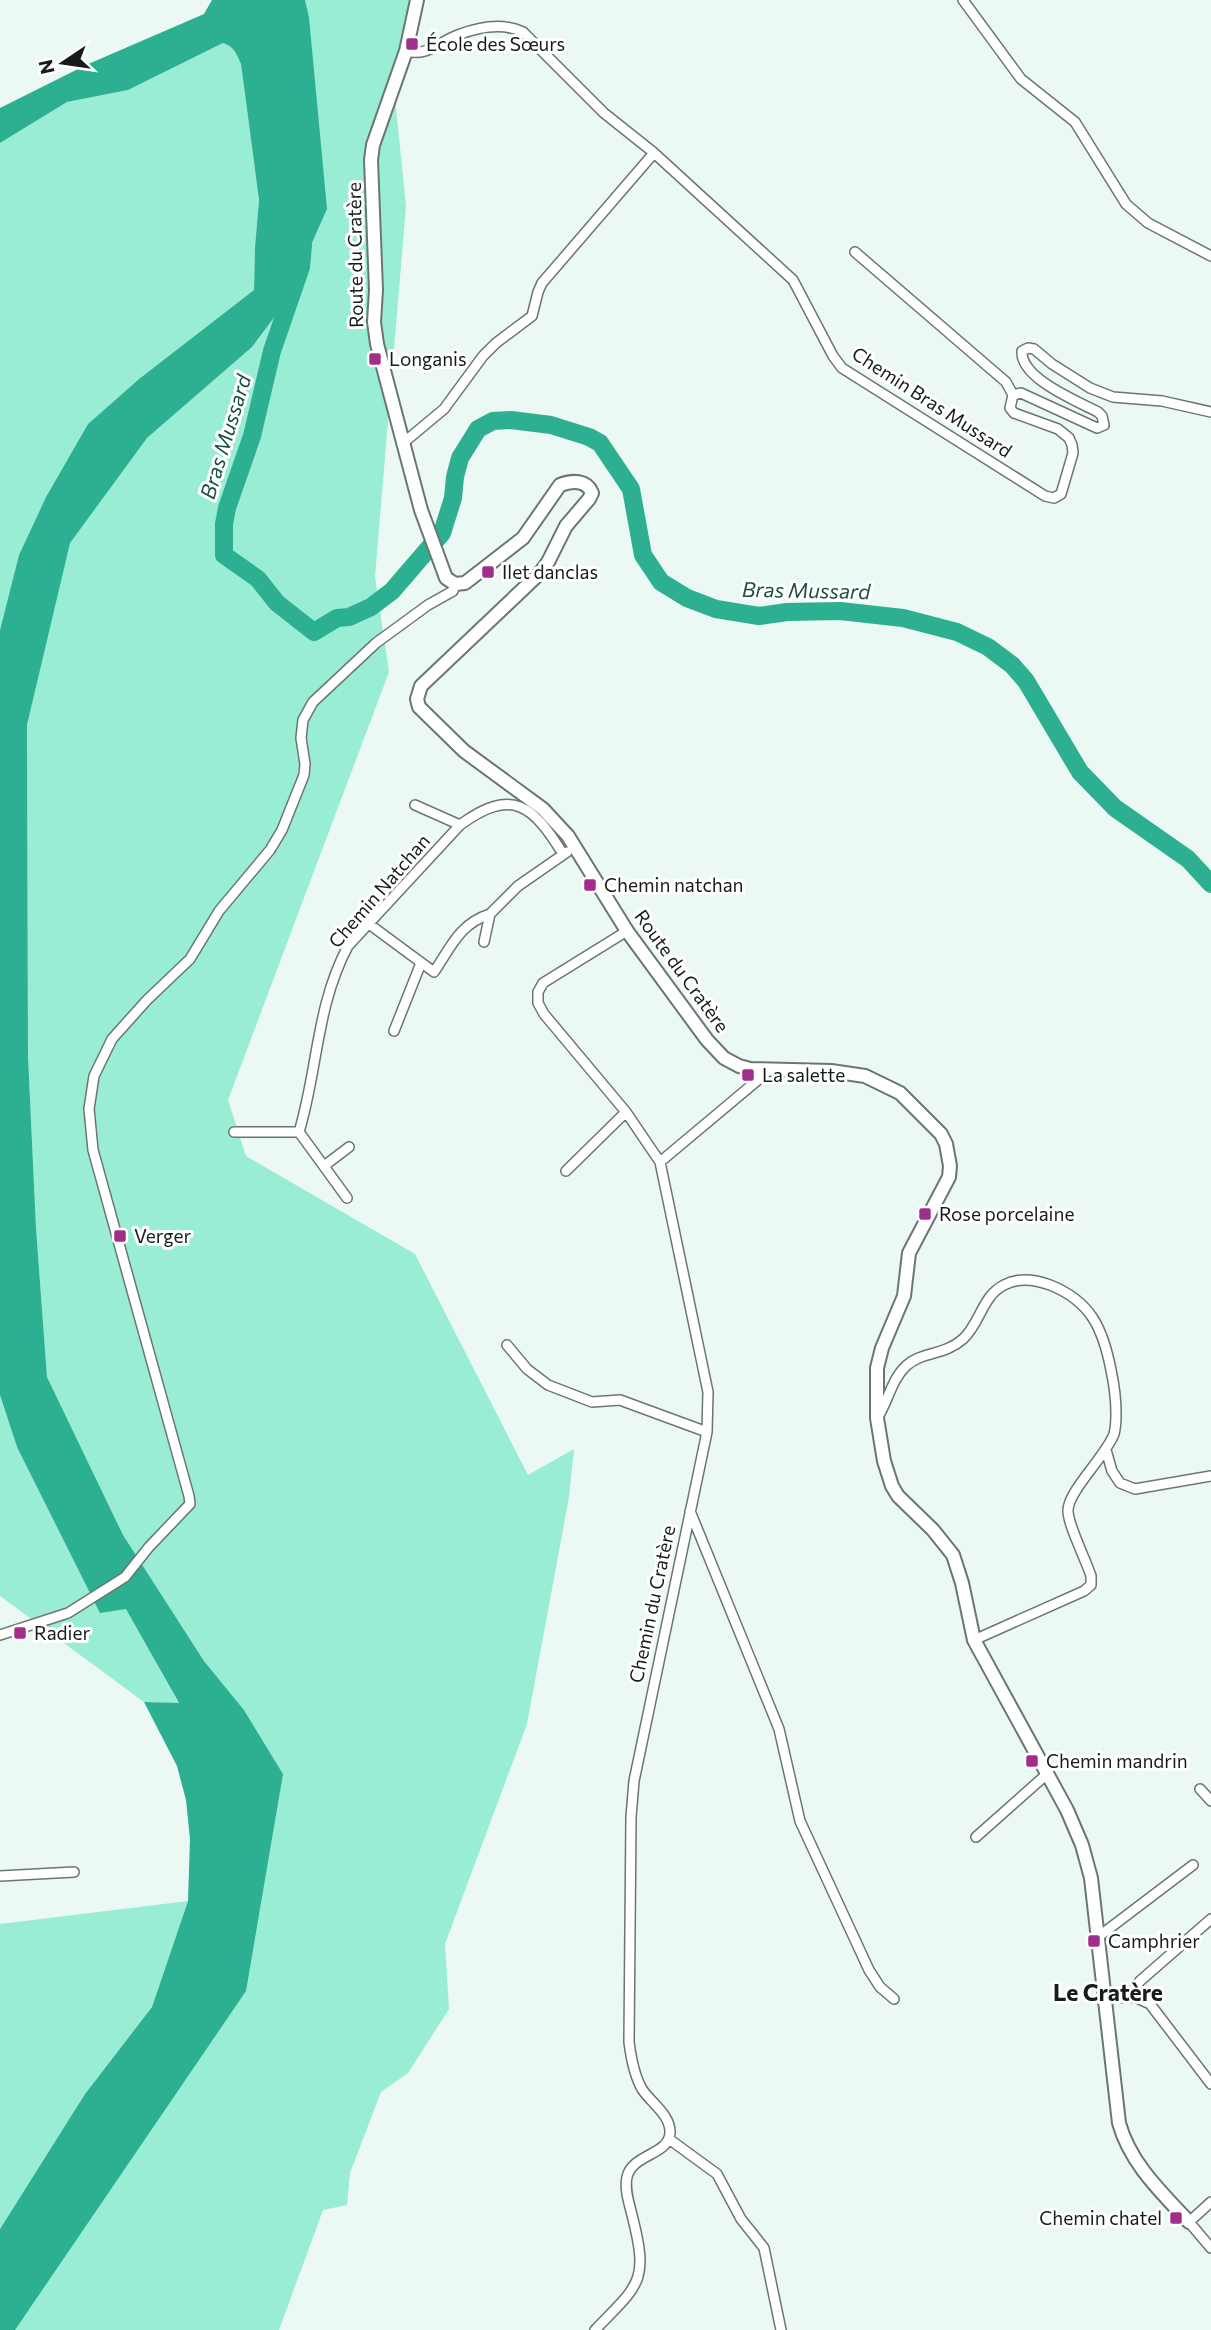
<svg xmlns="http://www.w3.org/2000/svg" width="1211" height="2330" viewBox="0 0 1211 2330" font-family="Commissioner,sans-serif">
	<rect width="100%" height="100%" fill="#ebf8f4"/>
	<path fill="#98edd4" d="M305,0H415L394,89L406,206L375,577L389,672L228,1100L246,1156L415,1254L528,1475L574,1449L569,1497L527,1724L445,1944L449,2009L408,2073L381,2092L350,2173L347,2205L323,2210L279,2330H15L283,1774L244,1710L204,1661L123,1535L47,1377L36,1228L28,1056L27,725L69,543L147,438L252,347L285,303L326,209L309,17Z
		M223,43C234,46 237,55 241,64L259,200L255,247L254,290L139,379L88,424L46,497L19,555L0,630V143L67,102L128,90Z
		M0,1395L17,1447L126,1608L179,1704L144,1702L0,1596Z
		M188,1901L152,2007L85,2094L0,2229V1924Z"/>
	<path fill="#2daf91" d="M212,0H305L309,17L327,209L285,303L252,347L147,438L70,543L27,725L28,1056L36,1228L47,1377L123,1535L204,1661L244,1710L283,1774L246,1991L15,2330H0V2229L85,2094L152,2007L188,1901L190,1839L186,1800L177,1766L144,1702L179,1703L126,1609L100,1613L17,1447L0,1395V630L19,555L46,497L88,424L139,379L254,290L255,247L259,200L241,64C237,55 234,46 223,43L128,90L67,102L0,143V108L86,65L204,14Z"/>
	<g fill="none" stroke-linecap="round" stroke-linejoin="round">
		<path stroke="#2daf91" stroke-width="18" d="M303,245L301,267L272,351L252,436L227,508L224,524V555L258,579L277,603L314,632L337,618L349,617L371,607L392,591L442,533L453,498L455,477L460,458L478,429L493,421L511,420L551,425L589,437L600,443L631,489L643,555L661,582L687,598L716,609L759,616L787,612L840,611L903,618L957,632L988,647L1012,665L1026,681L1080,772L1115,808L1188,859L1211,884"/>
		<defs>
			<path id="street" d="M963,0L1021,79L1075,122L1126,204L1148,223L1211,256
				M406,51C427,57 439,42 458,35C479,27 502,22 523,32L604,113L653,152L793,280L833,356L842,368L1045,496L1054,498L1061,494L1073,453L1072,445L1069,438L1058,429L1014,413L1010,408L1013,395L1006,382L855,252
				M1013,395L1021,393L1097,428L1104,425L1102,416L1098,412C1077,401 1020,378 1022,351L1028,348L1034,349L1052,364L1090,388L1113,397L1162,401L1211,412
				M402,444L444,409L483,356L496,343L532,316L538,292L542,283L654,153
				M415,805L460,825
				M369,924L434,972C451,947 459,924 490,914
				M484,942L490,914L518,886L567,852
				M394,1031L421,963
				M234,1132H299C318,1069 316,1006 348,946L460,825C512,787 533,805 563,854
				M299,1132L347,1198
				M660,1162L765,1074V1070
				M324,1166L349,1147
				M566,1171L626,1112
				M507,1345L527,1369L548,1385L592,1402L620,1400L707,1432
				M878,1417C888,1401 892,1379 906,1366C922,1351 944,1356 963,1339C980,1324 982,1296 1004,1285C1019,1277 1034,1279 1050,1285C1091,1301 1103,1329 1111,1370C1114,1384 1116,1399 1116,1413C1116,1419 1116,1427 1114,1434C1106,1456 1067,1492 1068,1511C1068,1525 1086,1560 1091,1576V1585L1084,1591L974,1640
				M1106,1450L1112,1471L1120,1483L1135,1489L1211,1476
				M690,1511L779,1729L800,1821L869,1970L880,1987L894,1999
				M0,1635L68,1613L125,1577L149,1547L190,1504L189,1496L93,1150L89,1109L94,1076L112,1039L147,1000L190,959L219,911L270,850L282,830L304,775L305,764L301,738L303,720L313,702L376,643L428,605L453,591L455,584
				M1200,1789L1211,1801
				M976,1837L1047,1774
				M0,1876L74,1872
				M1098,1937L1193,1865
				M1135,1997V1988L1140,1981L1211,1919
				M1106,1998L1135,1997L1150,2004L1211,2084
				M669,2139L717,2174L741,2219L764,2248L781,2330
				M1211,2202L1189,2222L1211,2248
				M595,2330C638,2285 649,2283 633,2219C630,2206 624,2190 627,2177C632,2154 669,2155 670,2133C671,2115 650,2102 642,2089C634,2075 631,2058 629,2042L631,1817L634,1781L707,1432L708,1392L660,1162L626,1112L544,1014L538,1003V992L543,983L627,931"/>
			<path id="secondary" d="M417,0L406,51L373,145L371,160L376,290L374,322L377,344L421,510L446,578L455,584L465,583L523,538L560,485C572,480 587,480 592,493L589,499L566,526L548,562L540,573L421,686L417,699L419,707L464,751L543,809L568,836L627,931L707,1040L724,1058L739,1066L750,1069L831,1071L865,1076L900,1093L941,1134L946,1144L950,1166L949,1177L909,1253L904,1296L882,1348L877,1368V1418L884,1461L892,1486L898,1496L933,1530L953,1555L962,1583L974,1640L1067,1810L1082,1845L1091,1878L1119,2123C1130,2163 1161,2192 1189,2222"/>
		</defs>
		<use href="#street" stroke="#6b7672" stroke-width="12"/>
		<use href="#secondary" stroke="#6b7672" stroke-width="16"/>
		<use href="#street" stroke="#fff" stroke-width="9"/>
		<use href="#secondary" stroke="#fff" stroke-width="12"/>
	</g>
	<g fill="#a12e8a" stroke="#fff" stroke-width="2.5">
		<rect x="405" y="37" width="14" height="14" rx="3.5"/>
		<rect x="368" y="352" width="14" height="14" rx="3.5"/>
		<rect x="481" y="565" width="14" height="14" rx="3.5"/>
		<rect x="583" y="878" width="14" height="14" rx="3.5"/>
		<rect x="741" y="1068" width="14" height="14" rx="3.5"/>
		<rect x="918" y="1207" width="14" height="14" rx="3.5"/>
		<rect x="113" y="1229" width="14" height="14" rx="3.5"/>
		<rect x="13" y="1626" width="14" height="14" rx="3.5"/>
		<rect x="1025" y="1754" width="14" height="14" rx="3.5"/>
		<rect x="1087" y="1934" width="14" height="14" rx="3.5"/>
		<rect x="1169" y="2211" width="14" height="14" rx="3.5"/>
	</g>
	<g text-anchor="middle" stroke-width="6" stroke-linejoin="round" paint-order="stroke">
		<g font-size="19" fill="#171c1a" stroke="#fff" text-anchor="start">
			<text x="426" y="51">École des Sœurs</text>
			<text x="389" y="366">Longanis</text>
			<text x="502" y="579">Ilet danclas</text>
			<text x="604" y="892">Chemin natchan</text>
			<text x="762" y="1082">La salette</text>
			<text x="939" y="1221">Rose porcelaine</text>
			<text x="134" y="1243">Verger</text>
			<text x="34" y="1640">Radier</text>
			<text x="1046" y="1768">Chemin mandrin</text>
			<text x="1108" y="1948">Camphrier</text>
			<text x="1162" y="2225" text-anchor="end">Chemin chatel</text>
		</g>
		<g font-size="19" fill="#171c1a" stroke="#fff">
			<text transform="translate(355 255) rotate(-91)" y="7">Route du Cratère</text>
			<text transform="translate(932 402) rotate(33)" y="7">Chemin Bras Mussard</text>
			<text transform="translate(379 891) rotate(-49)" y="7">Chemin Natchan</text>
			<text transform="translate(682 971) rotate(54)" y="7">Route du Cratère</text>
			<text transform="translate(652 1604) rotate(-78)" y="7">Chemin du Cratère</text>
		</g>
		<g font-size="21" font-style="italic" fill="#1d5043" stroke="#fff">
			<text transform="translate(226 437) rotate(-73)" y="7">Bras Mussard</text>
			<text transform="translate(806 591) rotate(1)" y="7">Bras Mussard</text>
		</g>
		<g font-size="23" font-weight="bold" fill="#171c1a" stroke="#fff">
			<text x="1108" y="2001">Le Cratère</text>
		</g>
	</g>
	<g transform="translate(63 63) rotate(257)" stroke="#ffffff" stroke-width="5" paint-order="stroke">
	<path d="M0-5L12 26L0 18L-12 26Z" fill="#171c1a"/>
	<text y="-10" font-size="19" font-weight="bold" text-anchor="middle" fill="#171c1a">N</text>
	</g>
</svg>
